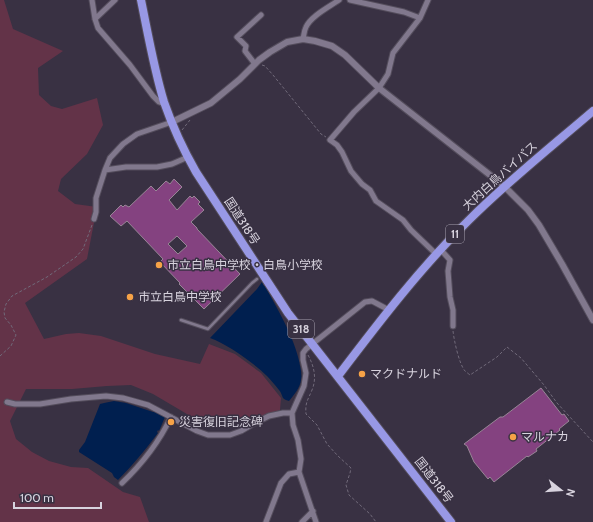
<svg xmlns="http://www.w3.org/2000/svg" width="593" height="522" viewBox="0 0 593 522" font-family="Cabin,'Noto Sans JP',sans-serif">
	<rect width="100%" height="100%" fill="#393143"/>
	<path fill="#633348" d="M0,0H4L13,29L63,51L38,68L39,95L51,106L62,109L97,98L103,125L87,154L61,179L58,191L75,204L97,207L87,259L25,303L44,339L66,334L79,333L101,336L155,354L200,364L209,344L235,354L261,373L281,398L280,410L263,416L236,422H215L192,417L153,394L131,385L107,386L72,389H26L10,421L16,439L32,452L49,461L71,467L88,468L123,492L140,497L149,522H0Z"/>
	<path fill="#001f4f" d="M262,282L264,286H265C279,312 297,341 301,371C301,374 302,377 301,380C300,388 294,395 289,401C287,400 285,400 283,398C282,396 281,392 279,390C275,385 271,380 267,376C254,363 227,344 210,338L257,289Z
		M114,401L126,403L153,412L156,411L165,417L159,431L158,430L157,432L158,433C145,450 133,465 118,480L114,477L112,473L79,452V450L85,442L100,404L104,403Z"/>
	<path fill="#844280" stroke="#988596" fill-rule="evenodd" d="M174,179L182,187L169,200L177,210L190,196L192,198L194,196L200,202L198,204L204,210L191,222L197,228V229L240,274L204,309L179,284L180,283L160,262L163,259L127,221L121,226L110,216L121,205L123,207L125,205L129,207L151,186L156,191L166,181L170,184ZM177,236L187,246L178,254L168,244Z
		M541,388L562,415L564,414L569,421L559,429L560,430L536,449L537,451L528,457L527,456L494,482L490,477L488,479L474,462L467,446L464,444L500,417H503Z"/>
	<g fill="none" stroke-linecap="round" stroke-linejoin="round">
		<defs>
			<path id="service" d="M181,320L208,329L252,283L257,279"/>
			<path id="minor" d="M92,0L95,19L98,28L130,65L153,96L159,102L165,104
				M350,0L404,12L420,18
				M428,0L420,18L393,53L388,74L379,88L354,112L330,140L337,145L342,152L351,171L362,184L370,190L376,201L403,220L411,230L436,254
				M95,19L115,0
				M303,39C304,35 304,31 306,27C311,16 329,7 339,0
				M255,64L245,51L246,46L237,37L261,15
				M105,170L110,158L123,144L137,134L172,122
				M94,219L96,212V198L105,170L126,167H157L172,164L188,157
				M441,250L450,260L448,271L450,297L453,310V326
				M7,402L15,404H40L71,399L106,396L123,398L148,405L197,431L208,435H230L241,431L253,424L269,416L283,413H292
				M122,483C142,464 159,442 171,417
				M266,522L281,483L289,474L299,472
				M302,522L313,511
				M316,522L299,472L301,459L298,440L293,425L292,413L304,386L306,373L303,360V353L306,349L365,302L372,301L389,310"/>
			<path id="tertiary" d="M172,122L211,103L240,79L259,60L270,52L287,42L303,39L315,41L332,46L345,55L379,88L504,186L528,210L539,225L562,264L593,320"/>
			<path id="trunk" d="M141,0C148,34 154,69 164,102C172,125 184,151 196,172L288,313L451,522
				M338,376C379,322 421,267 469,220C508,181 551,147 593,111"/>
		</defs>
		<use href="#service" stroke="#544d5c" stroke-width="4.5"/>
		<use href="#minor" stroke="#544d5c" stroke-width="7"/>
		<use href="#tertiary" stroke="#544d5c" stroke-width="8"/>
		<use href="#trunk" stroke="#544d5c" stroke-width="10"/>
		<path stroke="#716a7a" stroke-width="1" stroke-dasharray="3 2" stroke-linecap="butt" d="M262,65L265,66L273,75L321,134L326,137
			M182,130L190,120
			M453,331C454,340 459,364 465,371C465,371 470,375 470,375L497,357L507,347L521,358L544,385L557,403L593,442
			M308,355C314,366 317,378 312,390C308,400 305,402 306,414L317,425L327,444L338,456L351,468L350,473L346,485L349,495L370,514L376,522
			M0,356L11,346L16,335L11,325L5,318L4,312L6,304L12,296L47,277L76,257L83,249L92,225"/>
		<use href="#service" stroke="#81788d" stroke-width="2.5"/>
		<use href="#minor" stroke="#81788d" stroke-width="5"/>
		<use href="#tertiary" stroke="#81788d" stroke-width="6"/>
		<use href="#trunk" stroke="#9898e5" stroke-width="8"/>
	</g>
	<g fill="#f6a247" stroke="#393143" stroke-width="1.5">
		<circle cx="159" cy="265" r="4"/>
		<circle cx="130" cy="297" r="4"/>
		<circle cx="362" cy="374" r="4"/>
		<circle cx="171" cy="422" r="4"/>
		<circle cx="513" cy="437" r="4"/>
	</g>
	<g text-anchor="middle" stroke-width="3" stroke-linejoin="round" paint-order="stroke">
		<g fill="#393143" stroke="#a8a2b0" stroke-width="1">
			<rect x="446" y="225" width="18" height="18" rx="3"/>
			<rect x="288" y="320" width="26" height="18" rx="3"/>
		</g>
		<g font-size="11" font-weight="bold" fill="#d8d3de">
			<text x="455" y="238">11</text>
			<text x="301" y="333">318</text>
		</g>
		<g font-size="12" fill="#d8d3de" stroke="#393143">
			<text transform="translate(500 176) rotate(-42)" y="4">大内白鳥バイパス</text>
			<text transform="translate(242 221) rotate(57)" y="4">国道318号</text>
			<text transform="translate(434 480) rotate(52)" y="4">国道318号</text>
		</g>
		<g font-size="12" fill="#d8d3de" stroke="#393143" text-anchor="start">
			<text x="167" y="269">市立白鳥中学校・白鳥小学校</text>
			<text x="138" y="301">市立白鳥中学校</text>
			<text x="370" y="378">マクドナルド</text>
			<text x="179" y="426">災害復旧記念碑</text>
			<text x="521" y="441">マルナカ</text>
		</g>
	</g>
	<g transform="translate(561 490) rotate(107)" stroke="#393143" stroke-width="3" paint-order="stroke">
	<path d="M0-3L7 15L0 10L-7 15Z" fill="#d8d3de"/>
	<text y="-6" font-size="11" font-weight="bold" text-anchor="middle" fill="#d8d3de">N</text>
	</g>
	<path d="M14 502v6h87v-6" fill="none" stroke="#d8d3de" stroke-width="2"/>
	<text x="20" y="502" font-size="12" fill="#d8d3de" stroke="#393143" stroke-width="3" paint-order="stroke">100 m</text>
</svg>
